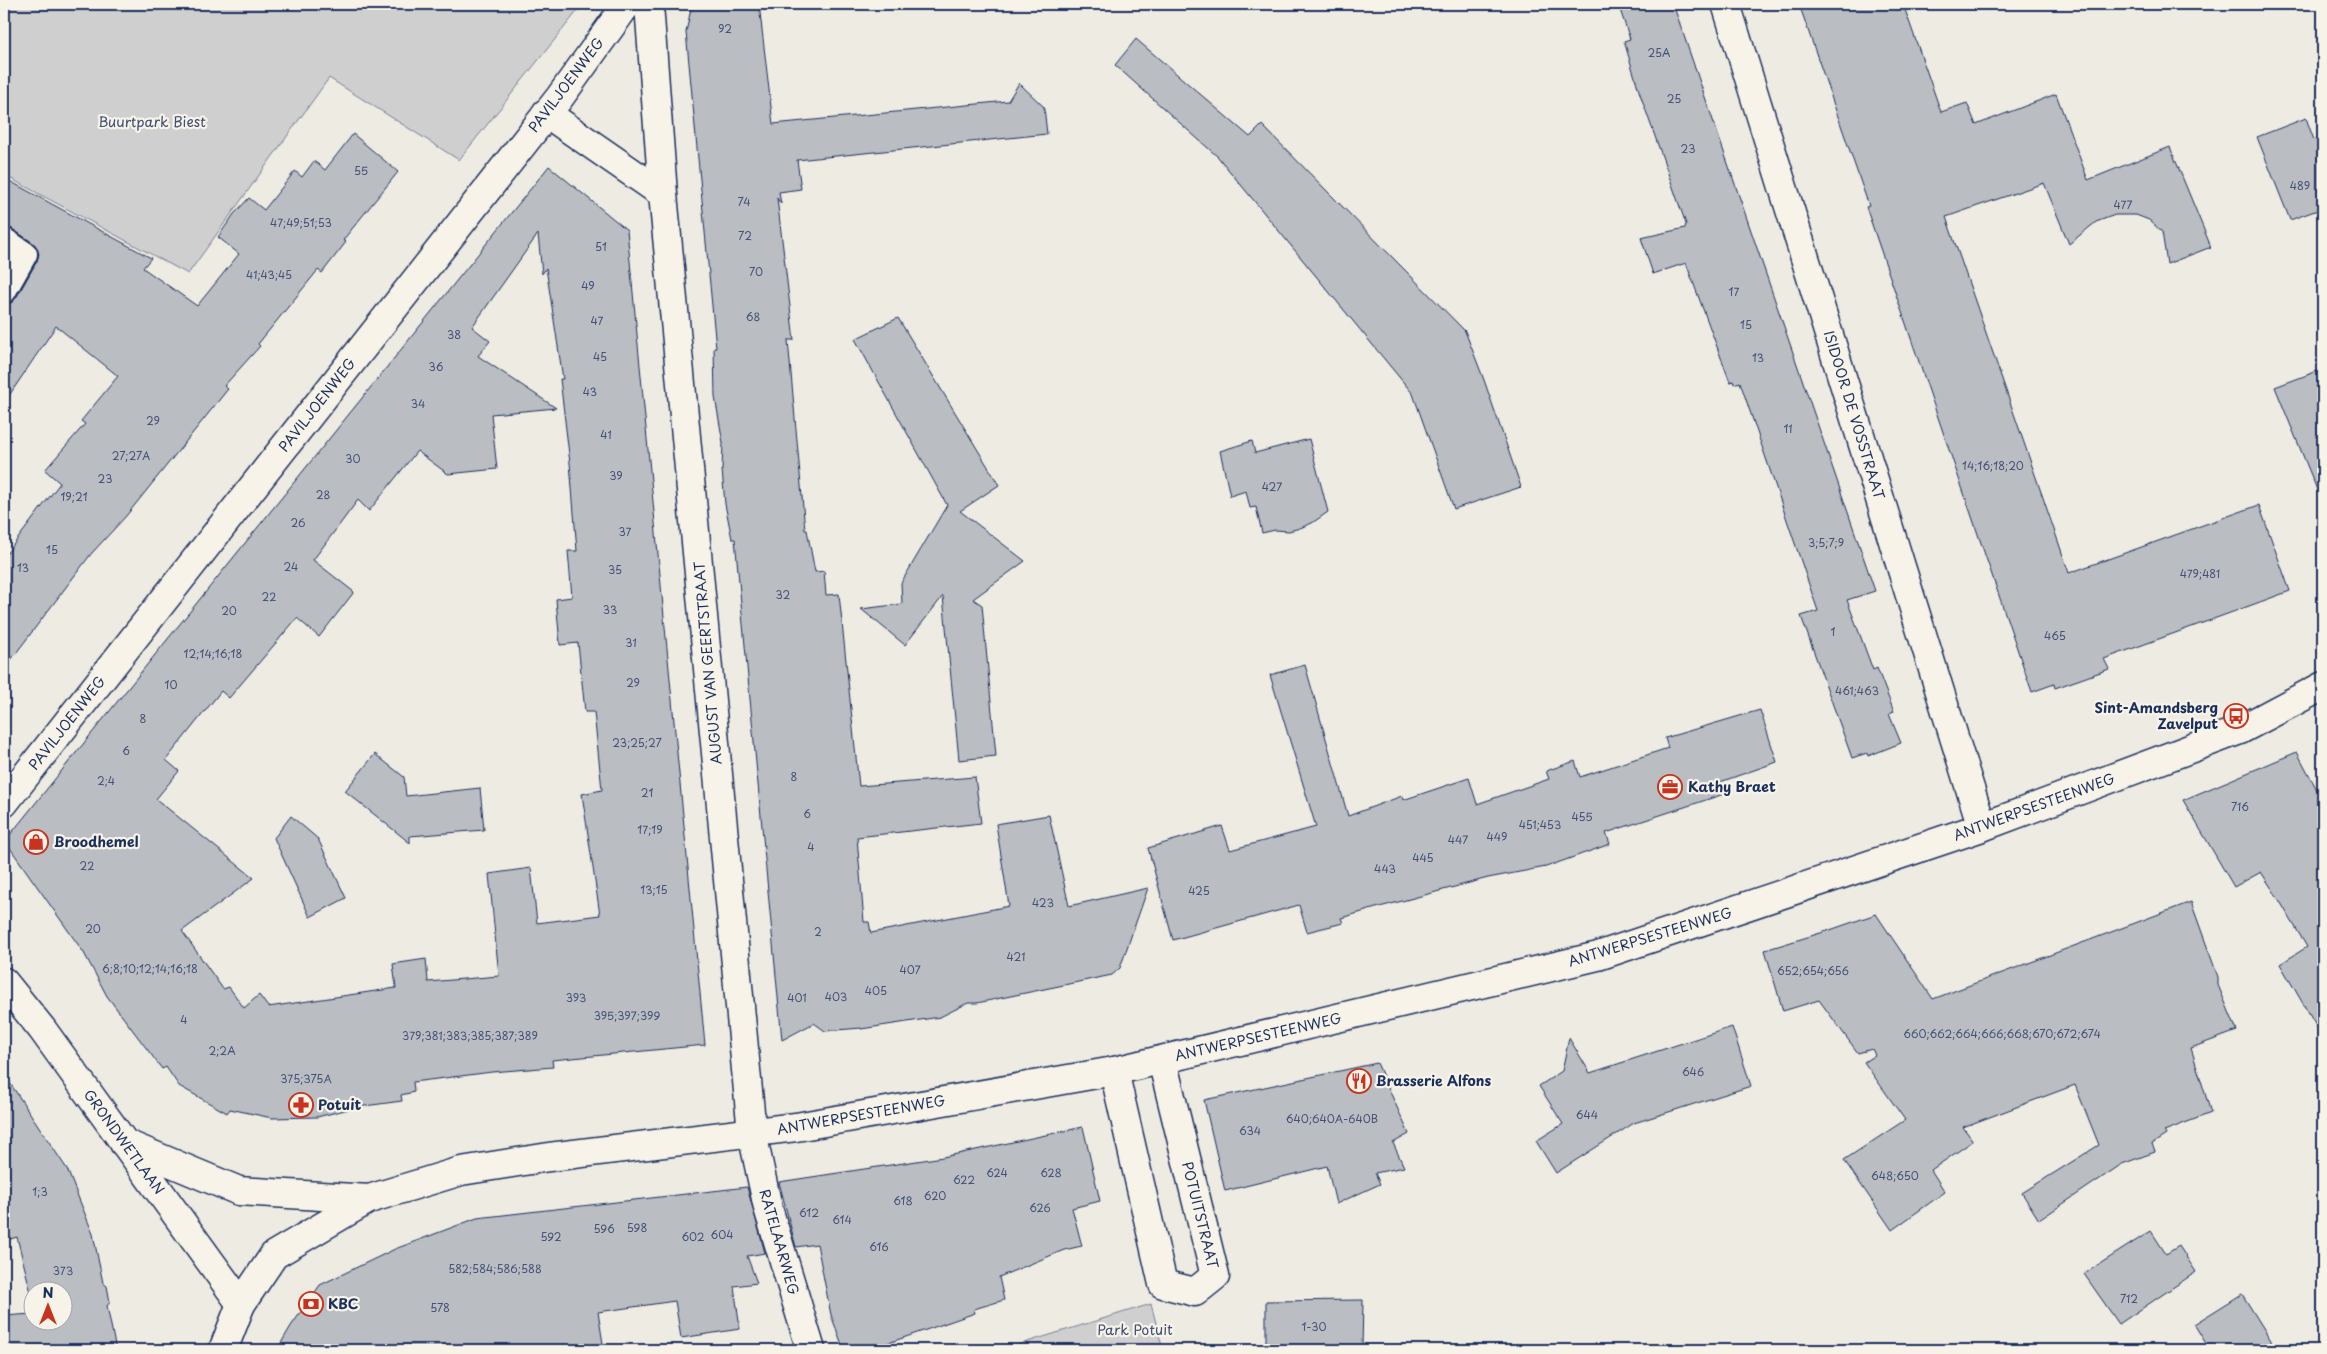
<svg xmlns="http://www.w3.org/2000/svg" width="2327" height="1354" viewBox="0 0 2327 1354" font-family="'Playpen Sans',sans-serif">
	<rect width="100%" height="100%" fill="#eeebe2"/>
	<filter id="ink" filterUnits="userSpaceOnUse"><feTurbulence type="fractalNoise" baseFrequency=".02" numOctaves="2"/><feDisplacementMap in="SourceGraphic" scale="10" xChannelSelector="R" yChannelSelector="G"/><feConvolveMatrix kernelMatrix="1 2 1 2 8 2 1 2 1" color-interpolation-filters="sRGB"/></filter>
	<g filter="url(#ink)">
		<path fill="#cfcfcf" stroke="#757f96" d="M4,4H583L459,160L329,78L188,274L4,175Z
			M1151,1304L1163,1350H1001Z"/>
		<path fill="#babdc2" stroke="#1b2f5e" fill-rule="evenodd" d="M692,4H759L773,124L1008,101L1019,83L1044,107L1047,134L797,160L801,189L779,192L781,204L777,198L794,340H788L805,530H807L815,572L824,571L826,595L839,594L859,786L975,777L981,823L857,837L864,922H869L871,933L1009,906L996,824L1049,815L1069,906L1148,888L1120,968L1112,975L977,1003H968L940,1017L861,1029V1028L825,1031L814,1023L782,1040L735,539H732L725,504L722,470L723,443L715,397L714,348H716L686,32Z
			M1618,4H1673L1875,591L1847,600L1873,670L1877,668L1894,712L1889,714L1901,743L1868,756L1867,753L1852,758L1801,616L1818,611L1740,382L1734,384L1733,381L1730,382L1686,263L1653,274L1641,238L1685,228L1686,224L1640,94L1624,41L1630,39Z
			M1799,4H1903L1941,112L1967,103L1976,125L2056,94L2088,180L2170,147L2211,247L2167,264L2162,232L2149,220L2136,215H2115L2096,222L2069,244L2044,183L1946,217L2069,573L2259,505L2290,591L2104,659L2109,669L2055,688L2054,684L2032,692L1866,207L1869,206Z
			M1136,39L1250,137L1262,125L1465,331L1484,380L1521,487L1454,509L1413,394L1218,157L1115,65Z
			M2306,118L2314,140L2323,136V208L2290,220L2257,137Z
			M353,134L398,172L343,240L346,242L322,273L318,270L258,344L260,346L224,386L228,389L126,516L91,554L4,669V557L60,483L45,470L85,424L81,421L118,376L56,326L4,403V305L11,303L16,298L37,261L39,254L33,243L12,229L4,226V178L151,258L143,268L197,306L239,254L218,237L234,214L249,198L264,210L295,171L302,177L314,161L325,170Z
			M549,166L627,230L705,1045L552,1060L553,1067L492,1072L413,1082L414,1092L401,1095L402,1101L357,1107L317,1117L272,1118L230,1109L227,1113L179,1086L166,1067L162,1069L107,996L84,953L5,841ZM538,234L542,274L546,268L563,379H560L570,463L577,551H568L572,597L556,599L560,645L578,643L585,712H594L602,790L582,794L600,915L537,923L531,868L489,874L499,976L428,982L426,959L393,964L396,988L268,1007L259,995L244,1008L229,987L223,989L182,931L254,878L156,799L179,771L166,760L221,691L229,698L297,618L319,637L354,592L313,560L358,500L369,511L417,451L448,474L497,469L491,414L556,408L478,356L490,341L472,327Z
			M898,318L999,485L960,511L1025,561L973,599L982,605L996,756L959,760L943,596L905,645L861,609L902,604L901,583L947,505L855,339Z
			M2323,369V502H2322L2275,387Z
			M1309,439L1328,512L1312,523L1300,528L1289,531L1275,530L1262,533L1256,507L1250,508L1246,491L1230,496L1220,451L1252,441L1255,453Z
			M1305,665L1348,816L1402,796L1403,800L1469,778L1477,804L1549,779L1546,771L1575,761L1580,777L1668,748L1665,738L1760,710L1777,762L1720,782L1724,794L1606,833L1610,844L1546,867L1488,878L1376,908L1341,918L1343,923L1307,932L1299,905L1173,940L1148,848L1222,826L1230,850L1316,827L1270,675Z
			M2297,752L2323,801V1038L2280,964L2307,947L2278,898L2261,872L2234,887L2183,800Z
			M375,754L404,777L406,796L480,788L484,830L410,836V843L345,791Z
			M291,816L318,839L346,898L310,917L274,838Z
			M2191,902L2218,977V985L2237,1031L2191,1048L2211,1113L2164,1131L2166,1135L2152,1144L2155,1152L2122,1164L2039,1220L2022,1193L2099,1145L2075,1085L1963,1127L1973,1141L1931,1170L1945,1192L1892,1230L1844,1160L1905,1120L1864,1062L1875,1055L1872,1049L1858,1053L1819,1000L1783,1011L1765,950L1827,931L1876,914L1933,999Z
			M1732,1027L1751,1086L1634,1123L1556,1173L1536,1141L1563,1124L1539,1086L1562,1071L1569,1038L1590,1073Z
			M1377,1063L1409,1134L1393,1143L1404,1167L1375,1173L1380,1184L1336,1204L1327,1166L1225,1191L1204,1100Z
			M4,1074L67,1169L93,1234L103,1283L107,1286L110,1302L107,1306L116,1350H4V1316L32,1314V1322H62V1292H32V1297L17,1237L4,1241Z
			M1083,1127L1100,1201L1072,1208L1082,1246L1064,1250L999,1277L1004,1300L974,1309L975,1313L868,1350H844L831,1315L817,1244L796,1247L779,1182L943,1157Z
			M747,1187L765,1253L747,1256L757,1283L734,1286L740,1329L681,1338L675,1301L598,1312L604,1350H277L291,1326L320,1285L395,1249L477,1218Z
			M2151,1231L2166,1254L2179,1246L2196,1272L2119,1324L2084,1274Z
			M2242,1294L2277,1350H2210L2194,1324Z
			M1363,1300L1362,1350H1266V1301Z"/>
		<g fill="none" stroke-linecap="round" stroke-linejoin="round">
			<defs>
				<path id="service" d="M4,240L25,254L4,291"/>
				<path id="minor" d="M649,4L663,194L752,1133L768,1208L811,1350
					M1726,4L1982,827
					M546,113L663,194
					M4,803L560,97L627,4
					M1114,1071L1163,1284L1195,1292L1215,1276L1162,1060"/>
				<path id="tertiary" d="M4,982L42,1029L241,1304
					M124,1143L239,1191L369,1199"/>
				<path id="secondary" d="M223,1350L241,1304L274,1255L369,1199L461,1171L549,1157L796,1127L1114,1071L1598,956L1982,827L2240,730L2323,686"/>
			</defs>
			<use href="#service" stroke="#1b2f5e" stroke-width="28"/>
			<use href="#minor" stroke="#1b2f5e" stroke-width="31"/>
			<use href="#tertiary" stroke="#1b2f5e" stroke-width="31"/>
			<use href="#secondary" stroke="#1b2f5e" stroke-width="31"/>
			<use href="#service" stroke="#f7f3e8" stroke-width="24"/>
			<use href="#minor" stroke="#f7f3e8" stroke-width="28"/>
			<use href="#tertiary" stroke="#f7f3e8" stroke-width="28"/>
			<use href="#secondary" stroke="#f7f3e8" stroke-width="28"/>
		</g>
	</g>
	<defs>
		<symbol id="bus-ring" viewBox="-11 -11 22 22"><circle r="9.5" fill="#f7f3e8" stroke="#c8321e" stroke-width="1.5"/><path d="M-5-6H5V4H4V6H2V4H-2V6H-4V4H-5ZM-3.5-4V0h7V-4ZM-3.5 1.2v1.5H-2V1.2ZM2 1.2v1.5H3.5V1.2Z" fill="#c8321e"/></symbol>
		<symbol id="office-ring" viewBox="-11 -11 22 22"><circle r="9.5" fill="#f7f3e8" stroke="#c8321e" stroke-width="1.5"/><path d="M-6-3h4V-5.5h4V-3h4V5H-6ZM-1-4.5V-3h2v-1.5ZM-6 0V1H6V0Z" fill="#c8321e"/></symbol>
		<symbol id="shop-ring" viewBox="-11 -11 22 22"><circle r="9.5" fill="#f7f3e8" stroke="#c8321e" stroke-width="1.5"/><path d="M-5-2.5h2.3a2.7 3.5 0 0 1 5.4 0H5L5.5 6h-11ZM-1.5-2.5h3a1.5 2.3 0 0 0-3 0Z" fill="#c8321e"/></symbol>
		<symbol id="restaurant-ring" viewBox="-11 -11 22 22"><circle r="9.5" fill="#f7f3e8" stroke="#c8321e" stroke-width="1.5"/><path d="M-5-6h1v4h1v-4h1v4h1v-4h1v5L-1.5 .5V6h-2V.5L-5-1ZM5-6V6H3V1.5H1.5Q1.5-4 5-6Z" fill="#c8321e"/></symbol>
		<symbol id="pharmacy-ring" viewBox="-11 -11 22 22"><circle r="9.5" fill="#f7f3e8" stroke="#c8321e" stroke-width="1.5"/><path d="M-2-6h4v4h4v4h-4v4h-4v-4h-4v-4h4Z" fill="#c8321e"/></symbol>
		<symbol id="bank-ring" viewBox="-11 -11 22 22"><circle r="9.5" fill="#f7f3e8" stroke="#c8321e" stroke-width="1.5"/><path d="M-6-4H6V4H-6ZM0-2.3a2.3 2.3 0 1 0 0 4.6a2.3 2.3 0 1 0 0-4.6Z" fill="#c8321e"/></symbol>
	</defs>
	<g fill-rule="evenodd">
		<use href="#bus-ring" x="2222" y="702" width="28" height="28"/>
		<use href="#office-ring" x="1656" y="773" width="28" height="28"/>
		<use href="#shop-ring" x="22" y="828" width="28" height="28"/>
		<use href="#restaurant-ring" x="1345" y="1067" width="28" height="28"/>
		<use href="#pharmacy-ring" x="287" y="1091" width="28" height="28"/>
		<use href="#bank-ring" x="297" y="1290" width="28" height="28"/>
	</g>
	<g text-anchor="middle" stroke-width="4.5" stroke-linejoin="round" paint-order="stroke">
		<g font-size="11" fill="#435277">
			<text x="725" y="33">92</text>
			<text x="1659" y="57">25A</text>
			<text x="1674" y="103">25</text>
			<text x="1688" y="153">23</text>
			<text x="361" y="175">55</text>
			<text x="2300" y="190">489</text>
			<text x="744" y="206">74</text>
			<text x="2123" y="209">477</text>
			<text x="301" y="227">47;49;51;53</text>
			<text x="745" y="240">72</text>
			<text x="601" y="251">51</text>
			<text x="756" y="276">70</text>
			<text x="269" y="279">41;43;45</text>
			<text x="588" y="290">49</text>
			<text x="1734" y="296">17</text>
			<text x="753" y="321">68</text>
			<text x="597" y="325">47</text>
			<text x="1746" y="329">15</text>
			<text x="454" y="339">38</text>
			<text x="600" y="361">45</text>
			<text x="1758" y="362">13</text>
			<text x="436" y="371">36</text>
			<text x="590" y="396">43</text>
			<text x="418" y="408">34</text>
			<text x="153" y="425">29</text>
			<text x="1788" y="433">11</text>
			<text x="606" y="439">41</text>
			<text x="131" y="460">27;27A</text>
			<text x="353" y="463">30</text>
			<text x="1993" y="470">14;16;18;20</text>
			<text x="616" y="480">39</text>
			<text x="105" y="483">23</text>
			<text x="1272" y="491">427</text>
			<text x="323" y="499">28</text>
			<text x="74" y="501">19;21</text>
			<text x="298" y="527">26</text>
			<text x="625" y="536">37</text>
			<text x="1826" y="547">3;5;7;9</text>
			<text x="52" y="554">15</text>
			<text x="291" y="571">24</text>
			<text x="23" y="572">13</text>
			<text x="615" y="574">35</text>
			<text x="2200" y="578">479;481</text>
			<text x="783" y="599">32</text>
			<text x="269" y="601">22</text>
			<text x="610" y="614">33</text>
			<text x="229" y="615">20</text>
			<text x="1833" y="636">1</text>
			<text x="2055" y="640">465</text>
			<text x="631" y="647">31</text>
			<text x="213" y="658">12;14;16;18</text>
			<text x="633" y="687">29</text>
			<text x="171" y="689">10</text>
			<text x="1857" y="695">461;463</text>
			<text x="143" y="723">8</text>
			<text x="637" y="747">23;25;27</text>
			<text x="126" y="755">6</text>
			<text x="794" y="781">8</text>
			<text x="106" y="785">2;4</text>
			<text x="647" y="797">21</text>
			<text x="2240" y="811">716</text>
			<text x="807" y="818">6</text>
			<text x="1582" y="821">455</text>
			<text x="1540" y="829">451;453</text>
			<text x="650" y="834">17;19</text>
			<text x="1497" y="841">449</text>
			<text x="1458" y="844">447</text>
			<text x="811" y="851">4</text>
			<text x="1423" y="862">445</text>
			<text x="87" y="870">22</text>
			<text x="1385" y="873">443</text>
			<text x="654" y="894">13;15</text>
			<text x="1199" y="895">425</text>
			<text x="1043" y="907">423</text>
			<text x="93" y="933">20</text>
			<text x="818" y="936">2</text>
			<text x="1016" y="961">421</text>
			<text x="150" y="973">6;8;10;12;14;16;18</text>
			<text x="910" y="974">407</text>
			<text x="1813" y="975">652;654;656</text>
			<text x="876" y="995">405</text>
			<text x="836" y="1001">403</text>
			<text x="576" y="1002">393</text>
			<text x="797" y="1002">401</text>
			<text x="627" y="1020">395;397;399</text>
			<text x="184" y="1024">4</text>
			<text x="2002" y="1038">660;662;664;666;668;670;672;674</text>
			<text x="470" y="1040">379;381;383;385;387;389</text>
			<text x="222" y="1055">2;2A</text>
			<text x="1693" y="1076">646</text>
			<text x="306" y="1083">375;375A</text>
			<text x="1587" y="1119">644</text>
			<text x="1332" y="1123">640;640A-640B</text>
			<text x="1250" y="1135">634</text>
			<text x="997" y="1177">624</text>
			<text x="1051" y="1177">628</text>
			<text x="1895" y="1180">648;650</text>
			<text x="964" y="1184">622</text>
			<text x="40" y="1196">1;3</text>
			<text x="935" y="1200">620</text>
			<text x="903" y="1205">618</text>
			<text x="1040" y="1212">626</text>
			<text x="809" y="1217">612</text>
			<text x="842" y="1224">614</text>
			<text x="637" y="1232">598</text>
			<text x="604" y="1233">596</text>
			<text x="722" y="1239">604</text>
			<text x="551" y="1241">592</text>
			<text x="693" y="1241">602</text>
			<text x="879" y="1251">616</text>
			<text x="495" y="1273">582;584;586;588</text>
			<text x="63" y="1275">373</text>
			<text x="2129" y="1303">712</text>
			<text x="440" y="1312">578</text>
			<text x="1314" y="1331">1-30</text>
		</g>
		<g font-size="14" fill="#1b2f5e" stroke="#f7f3e8">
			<text transform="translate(566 85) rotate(-53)" y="5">PAVILJOENWEG</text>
			<text transform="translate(317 405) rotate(-52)" y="5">PAVILJOENWEG</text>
			<text transform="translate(1854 415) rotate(73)" y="5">ISIDOOR DE VOSSTRAAT</text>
			<text transform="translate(708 663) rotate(-95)" y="5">AUGUST VAN GEERTSTRAAT</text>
			<text transform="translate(67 723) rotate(-52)" y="5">PAVILJOENWEG</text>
			<text transform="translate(2034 807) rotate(-20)" y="5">ANTWERPSESTEENWEG</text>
			<text transform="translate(1650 937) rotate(-17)" y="5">ANTWERPSESTEENWEG</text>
			<text transform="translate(1258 1037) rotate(-13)" y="5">ANTWERPSESTEENWEG</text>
			<text transform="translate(861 1115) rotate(-10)" y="5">ANTWERPSESTEENWEG</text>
			<text transform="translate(124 1142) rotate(54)" y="5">GRONDWETLAAN</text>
			<text transform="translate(1200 1215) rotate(76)" y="5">POTUITSTRAAT</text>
			<text transform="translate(779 1242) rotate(74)" y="5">RATELAARWEG</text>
		</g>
		<g font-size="14" fill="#3f4f75" stroke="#f7f3e8">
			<text x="152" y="127">Buurtpark Biest</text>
			<text x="1135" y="1335">Park Potuit</text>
		</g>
		<g font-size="14" font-weight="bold" fill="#1b2f5e" stroke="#f7f3e8" text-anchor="start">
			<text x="2218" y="713" text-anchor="end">Sint-Amandsberg<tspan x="2218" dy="16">Zavelput</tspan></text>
			<text x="1688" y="792">Kathy Braet</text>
			<text x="54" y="847">Broodhemel</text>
			<text x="1376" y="1086">Brasserie Alfons</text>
			<text x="318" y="1110">Potuit</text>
			<text x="328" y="1309">KBC</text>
		</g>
	</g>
	<rect width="2327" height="1354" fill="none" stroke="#f7f3e8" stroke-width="20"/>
	<rect x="10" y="10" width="2307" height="1334" fill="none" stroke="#1b2f5e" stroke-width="2" filter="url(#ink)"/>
	<g transform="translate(48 1306)"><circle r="24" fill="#f7f3e8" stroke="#9fa5b1"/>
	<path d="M0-4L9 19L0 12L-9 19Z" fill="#c8321e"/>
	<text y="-8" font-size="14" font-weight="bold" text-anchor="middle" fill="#1b2f5e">N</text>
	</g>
</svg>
